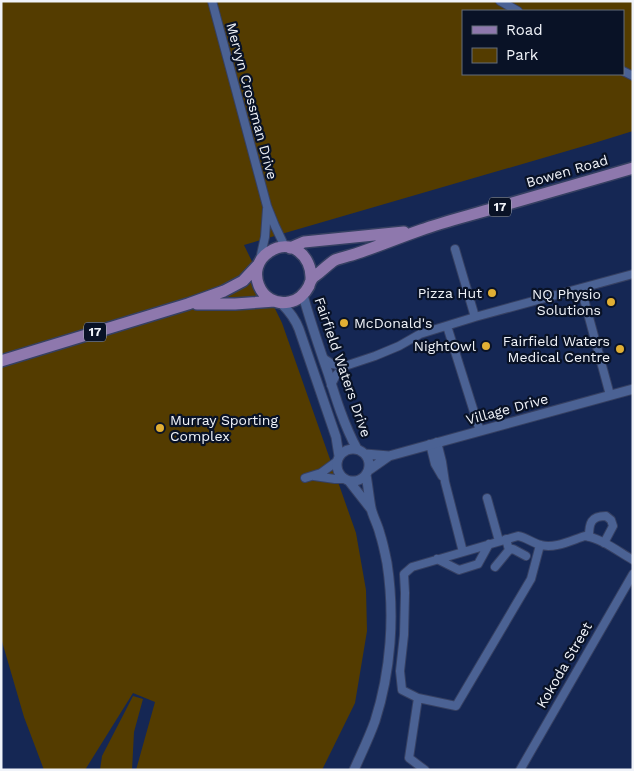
<svg xmlns="http://www.w3.org/2000/svg" width="634" height="771" viewBox="0 0 634 771" font-family="'Work Sans',sans-serif">
	<rect width="100%" height="100%" fill="#152754"/>
	<path fill="#543c00" fill-rule="evenodd" d="M1,1H633V131L591,144L244,245L282,323L356,533L366,590L367,631L355,703L322,770H136L155,702L133,693L85,770H44L24,717L1,638ZM463,11H623V74H463Z
		M133,696L143,699L134,732L132,770H100L102,756Z"/>
	<g fill="none" stroke-linecap="round" stroke-linejoin="round">
		<defs>
			<path id="minor" d="M212,1L267,206L275,226L285,247
				M500,1L518,11
				M623,71L633,76
				M455,249L475,317
				M260,259L265,237L267,209
				M581,288L610,395
				M447,326L480,431
				M323,358L332,364L345,366L375,356L399,346L420,334L475,317L633,274
				M331,385L336,375L345,366
				M437,442L442,462L445,482L463,552
				M430,444L435,464L442,476
				M314,476L335,479H343
				M305,478L321,473L336,462
				M487,498L499,541
				M589,537C589,523 591,516 606,516L611,520L613,526L604,543
				M506,539L509,550L513,549L526,556
				M437,559L459,570L478,564L489,544
				M495,567L509,550
				M418,698L456,706L531,579L540,545
				M425,770L409,758L418,698L402,690L400,671L404,635L405,593L404,574L412,567L518,536C526,537 532,543 541,545C554,549 572,540 585,536C601,538 619,552 633,560
				M520,770L633,574"/>
			<path id="tertiary" d="M303,295C310,321 319,347 328,373C336,399 344,425 357,449
				M281,303C289,311 295,318 299,329L336,437L339,456
				M337 465a16 16 0 1 1 32 0a16 16 0 1 1-32 0Z
				M365,454L389,456
				M369,470L389,456L633,389
				M349,481L371,509
				M354,770C361,754 369,738 375,721C391,671 395,615 387,563C385,553 383,543 380,534C378,525 373,517 371,508C369,497 368,486 366,475"/>
			<path id="primary" d="M290,248L304,242L404,232
				M311,279C312,256 291,237 269,252C244,268 260,308 289,302C297,301 305,294 309,286C309,285 311,280 312,279C313,277 318,274 320,272C325,268 330,263 335,260C343,257 353,255 361,252C381,245 401,237 421,230C446,221 472,215 498,207C543,194 588,181 633,168
				M197,304H235L275,301
				M1,361L188,304L224,291L243,281L257,266"/>
		</defs>
		<use href="#minor" stroke="#364062" stroke-width="10"/>
		<use href="#tertiary" stroke="#364062" stroke-width="11"/>
		<use href="#primary" stroke="#364062" stroke-width="14"/>
		<use href="#minor" stroke="#4b6294" stroke-width="8"/>
		<use href="#tertiary" stroke="#4b6294" stroke-width="9"/>
		<use href="#primary" stroke="#8e78ad" stroke-width="11"/>
	</g>
	<g fill="#e1af34" stroke="#091226" stroke-width="2">
		<circle cx="492" cy="293" r="5"/>
		<circle cx="611" cy="302" r="5"/>
		<circle cx="344" cy="323" r="5"/>
		<circle cx="486" cy="346" r="5"/>
		<circle cx="620" cy="349" r="5"/>
		<circle cx="160" cy="428" r="5"/>
	</g>
	<g text-anchor="middle" stroke-width="4.5" stroke-linejoin="round" paint-order="stroke">
		<g fill="#091226" stroke="#abb0ba" stroke-width="1">
			<rect x="489" y="197.5" width="22" height="19" rx="4"/>
			<rect x="84" y="322.5" width="22" height="19" rx="4"/>
		</g>
		<g font-size="12" font-weight="bold" fill="#f0f3f9">
			<text x="500" y="211">17</text>
			<text x="95" y="336">17</text>
		</g>
		<g font-size="14" fill="#f0f3f9" stroke="#091226">
			<text transform="translate(252 101) rotate(75)" y="5">Mervyn Crossman Drive</text>
			<text transform="translate(567 171) rotate(-16)" y="5">Bowen Road</text>
			<text transform="translate(343 367) rotate(71)" y="5">Fairfield Waters Drive</text>
			<text transform="translate(507 409) rotate(-15)" y="5">Village Drive</text>
			<text transform="translate(564 665) rotate(-60)" y="5">Kokoda Street</text>
		</g>
		<g font-size="14" fill="#f0f3f9" stroke="#091226" text-anchor="end">
			<text x="482" y="298">Pizza Hut</text>
			<text x="601" y="299">NQ Physio<tspan x="601" dy="16">Solutions</tspan></text>
			<text x="354" y="328" text-anchor="start">McDonald's</text>
			<text x="610" y="346">Fairfield Waters<tspan x="610" dy="16">Medical Centre</tspan></text>
			<text x="476" y="351">NightOwl</text>
			<text x="170" y="425" text-anchor="start">Murray Sporting<tspan x="170" dy="16">Complex</tspan></text>
		</g>
	</g>
	<rect width="634" height="771" fill="none" stroke="#f0f3f9" stroke-width="5"/>
	<rect x="462" y="10" width="162" height="65" fill="#091226" stroke="#656c7a"/>
	<rect x="472" y="26" width="25" height="8" fill="#8e78ad" stroke="#656c7a"/>
	<text x="506" y="35" font-size="15" fill="#f0f3f9">Road</text>
	<rect x="472" y="48" width="25" height="15" fill="#543c00" stroke="#656c7a"/>
	<text x="506" y="60" font-size="15" fill="#f0f3f9">Park</text>
</svg>
